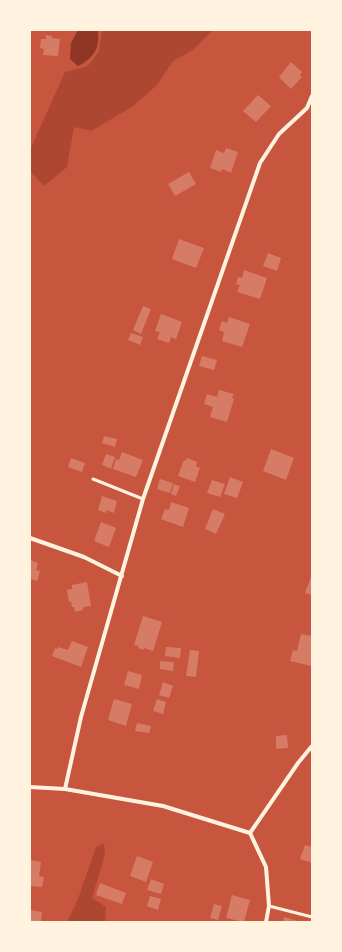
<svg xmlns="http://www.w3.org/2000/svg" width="342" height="952" viewBox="0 0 342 952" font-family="Helvetica,sans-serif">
	<rect width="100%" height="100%" fill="#c8553d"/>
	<path fill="#ae4732" d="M102,30H213L193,50L173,61L157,85L132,107L91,131L74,127L67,167L44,186L30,171V150L65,72L88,66L99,51Z
		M104,843L105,854L92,898L106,907L105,922H67L78,899L96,847Z"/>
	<path fill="#8f3625" d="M78,30H98C100,48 94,58 78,66L70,59L71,43Z"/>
	<path fill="#d67c66" d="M46,35L52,36V38L60,39L58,56L43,55L44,49L40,48L41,39H46Z
		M291,62L302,72L300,75L302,77L291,89L279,77Z
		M258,95L271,106L256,122L243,111Z
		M226,148L238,152L231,173L222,169L221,172L210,168L216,150L224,153Z
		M189,172L196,184L175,196L168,184Z
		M179,239L204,248L196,268L172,259Z
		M268,253L281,258L277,271L263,266Z
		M244,270L267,278L260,299L237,292L240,285L236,284L238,277L242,278Z
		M143,306L151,309L141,334L133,330Z
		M161,314L182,322L176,339L171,337L169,343L157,339L160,332L155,331Z
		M229,317L250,324L242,347L222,341L224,332L219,330L222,321L227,323Z
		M131,333L143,337L140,345L128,340Z
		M202,356L217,360L214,370L199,366Z
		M219,390L234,394L232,398L234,399L227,422L210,417L213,407L204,404L207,394L217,397Z
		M104,436L117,439L115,447L102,443Z
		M271,449L294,458L286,480L263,471Z
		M122,452L143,460L136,477L113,469L116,459L119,460Z
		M106,454L115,457L111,469L102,465Z
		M71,458L85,463L82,472L68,467Z
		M187,458L197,462L196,466L200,468L195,482L178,476L184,460L186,461Z
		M230,477L243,482L237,498L224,494Z
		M160,479L173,483L170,493L157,489Z
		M212,480L225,484L220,497L207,493Z
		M174,484L180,486L176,496L171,494Z
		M102,496L117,501L114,513L107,510L106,513L98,510Z
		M171,502L189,508L183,527L161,519L165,509L169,510Z
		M213,509L225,514L216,534L205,529Z
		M101,522L116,528L109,547L94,541Z
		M30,560L38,563L36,570L40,571L37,581L30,579Z
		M312,574V595L305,593Z
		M87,582L91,606L83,607V610L75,612L74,607H72L71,601L69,602L67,590L72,589V585Z
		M143,616L162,622L153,651L144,648L143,650L138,648L139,646L134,645Z
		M301,634L312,636V666L290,661L293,650L297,651Z
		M72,641L88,647L81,667L52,656L55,648L57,649L58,647L68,650Z
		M166,647L181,648L180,658L165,656Z
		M190,650L199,651L196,677L186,676Z
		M160,661L174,662L173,671L160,669Z
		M128,671L142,675L139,689L124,685Z
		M163,682L173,686L169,698L159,695Z
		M114,699L132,704L126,726L108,720Z
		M157,699L166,702L163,714L153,711Z
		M137,723L151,726L149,733L135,731Z
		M287,735L288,748L276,749V736Z
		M305,845L312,847V863L300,859Z
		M137,856L153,862L146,882L130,876Z
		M30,860L41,862L39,876L44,877L42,887L30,886Z
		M151,879L164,884L161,894L147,890Z
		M100,883L126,893L122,904L96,895Z
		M232,895L250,900L244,922L226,918Z
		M150,896L161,899L158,910L147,906Z
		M214,904L222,906L218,920L210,918Z
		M30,910L42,912L41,922H30Z
		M284,917L301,922H283Z"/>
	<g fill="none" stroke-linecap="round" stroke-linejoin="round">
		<path stroke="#fff3e0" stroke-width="3" d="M93,479L143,499
			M269,906L312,917"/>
		<path stroke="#fff3e0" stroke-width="4" d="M30,538L84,557L122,576
			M30,787L65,789L163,806L250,833L298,763L312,746
			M65,789L81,717L143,499L260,163L279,134L307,108L312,96
			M250,833L266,867L269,906L266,922"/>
	</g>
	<rect width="342" height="952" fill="none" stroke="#fff3e0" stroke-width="62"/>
</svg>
